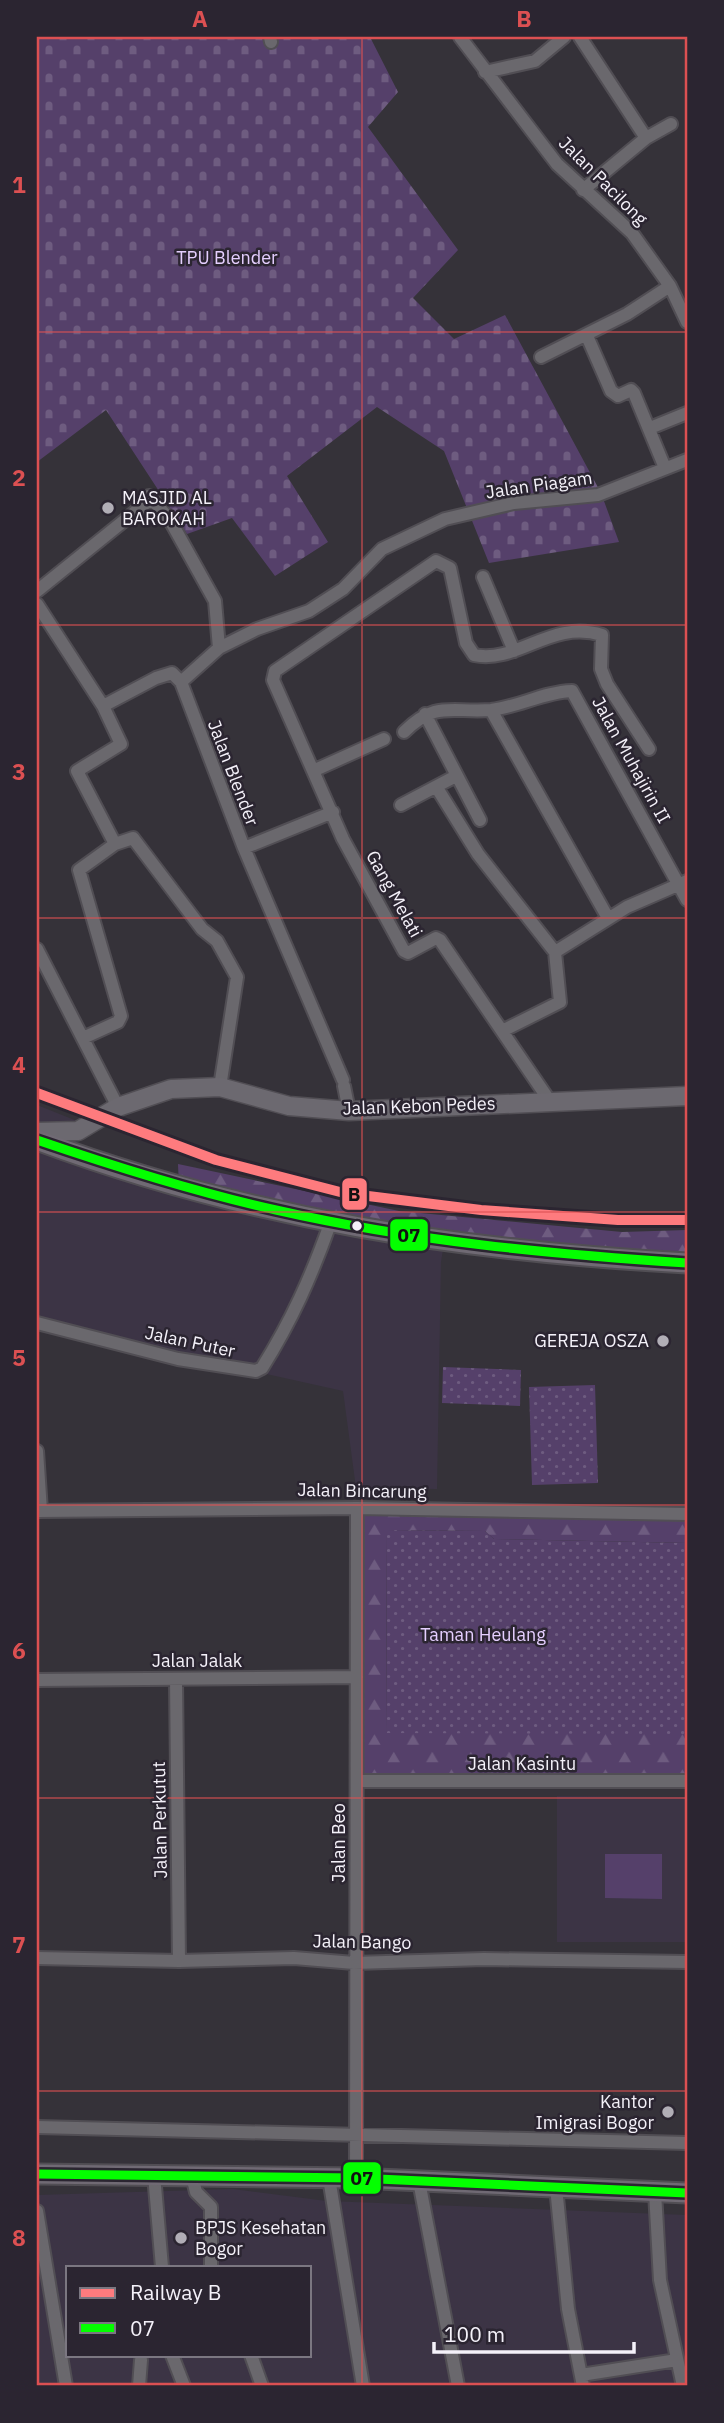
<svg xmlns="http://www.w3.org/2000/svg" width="724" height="2423" viewBox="0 0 724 2423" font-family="'IBM Plex Sans',sans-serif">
	<defs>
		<pattern id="grass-dots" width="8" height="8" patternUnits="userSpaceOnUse" patternTransform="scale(1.75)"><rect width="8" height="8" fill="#55406a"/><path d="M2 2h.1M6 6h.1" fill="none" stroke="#6e5c80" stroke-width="1.8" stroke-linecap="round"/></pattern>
		<pattern id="forest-firs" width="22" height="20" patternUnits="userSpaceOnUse" patternTransform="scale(1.75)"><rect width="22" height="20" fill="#55406a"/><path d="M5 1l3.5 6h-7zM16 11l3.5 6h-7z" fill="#6e5c80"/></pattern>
		<pattern id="cemetery-stones" width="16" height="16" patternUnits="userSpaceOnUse" patternTransform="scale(1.75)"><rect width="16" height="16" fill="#55406a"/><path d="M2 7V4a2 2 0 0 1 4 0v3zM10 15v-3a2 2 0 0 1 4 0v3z" fill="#6e5c80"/></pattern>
	</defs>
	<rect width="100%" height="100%" fill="#353239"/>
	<path fill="#3c3445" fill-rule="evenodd" d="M37,1105L87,1125L76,1140L78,1150L87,1159L444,1243L441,1262L437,1489L356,1488L343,1391L37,1323Z
		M557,1796L687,1797V1942H557Z
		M233,2189L327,2201L687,2215V2386H37V2195ZM68,2267H310V2355H68Z"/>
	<path fill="url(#grass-dots)" d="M443,1367L521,1370L520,1406L442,1403Z
		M595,1385L598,1483L532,1485L529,1387Z
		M387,1530L485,1531L494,1539L687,1543V1734H386Z"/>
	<path fill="url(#forest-firs)" d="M178,1164L399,1211L622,1232L687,1230V1267L444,1243L179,1187Z
		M357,1508L687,1514V1543L494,1539L485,1531L387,1530L386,1733L687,1734V1788L357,1781Z"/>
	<path fill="url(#cemetery-stones)" d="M37,37H370L398,92L368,127L458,250L413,298L454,339L505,315L601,493L619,542L489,563L444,451L377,407L287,476L328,542L275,576L232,518L187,534L106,410L37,462Z"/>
	<path fill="#55406a" d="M605,1854H662V1899L605,1898Z"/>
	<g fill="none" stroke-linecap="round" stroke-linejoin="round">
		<defs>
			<path id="street" d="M270,37L271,42
				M460,37L557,164L632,233L670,286L687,322
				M580,37L646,138
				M485,72L535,61L564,37
				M583,190L646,138L671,124
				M587,336L611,391L618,396L631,390L634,393L665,468
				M541,357L627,314L670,286
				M650,428L687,413
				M149,496L170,520L215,601L219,648
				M483,577L514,651
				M37,591L151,499
				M37,604L103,706L121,744L77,771L115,844L133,838L202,929L217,941L237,977L220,1087
				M103,706L156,678L172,673L181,682
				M491,710L608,918
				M425,714L480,820
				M404,732C436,700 451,713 491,710C518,707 544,692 572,691L687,900
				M315,770L384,739
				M437,788L478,854L555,952L560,1002L502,1031
				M401,805L456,776
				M244,848L333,812
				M37,949L118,1107
				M555,952L627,907L687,881
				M83,1038L118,1022L121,1016L79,870L115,844
				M343,1080L244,848L181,682L219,648L257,629L309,611L343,589L382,549L445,519L514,503L598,495L687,460
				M344,1086L349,1111
				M549,1100L440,940L436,938L408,953L404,951L343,839L273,680L275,671L436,561L450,568L466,643L474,655C518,664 551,619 602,635L601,669L607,684L649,749
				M37,1323L178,1359L256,1371L262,1368C292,1320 311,1277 330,1224
				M37,1451L41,1511
				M37,1511L357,1508L687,1514
				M176,1679L179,1961
				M37,1680L357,1677
				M357,1781H687
				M37,1958L179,1961L294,1958L354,1963L484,1959L687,1962
				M37,2127L687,2143
				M154,2175L162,2267
				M192,2176L196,2192L211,2207V2267
				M329,2178L363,2386
				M356,2178L357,1508
				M419,2181L458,2386
				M556,2187L568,2309L583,2386
				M655,2192L660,2280L683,2386
				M37,2211L66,2386
				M172,2355L184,2386
				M251,2355L262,2386
				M581,2375L677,2360
				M139,2386L141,2360"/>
			<path id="secondary" d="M37,1132L78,1131L118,1107L171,1089L220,1087L289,1106L349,1111L687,1096"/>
			<path id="primary" d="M37,1140C249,1219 462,1251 687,1263
				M37,2174L356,2178L687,2193"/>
		</defs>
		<use href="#street" stroke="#514e54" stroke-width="16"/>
		<use href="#secondary" stroke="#514e54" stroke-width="21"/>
		<use href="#primary" stroke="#514e54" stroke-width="23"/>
		<use href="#street" stroke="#6a686d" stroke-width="12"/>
		<use href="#secondary" stroke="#6c6970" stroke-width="18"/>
		<use href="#primary" stroke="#706a74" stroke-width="19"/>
		<defs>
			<path id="bus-1" d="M37,1140C116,1167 195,1192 276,1210C412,1241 549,1254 687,1263
				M37,2174L356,2178L687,2193"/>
		</defs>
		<use href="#bus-1" stroke="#2b2531" stroke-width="14"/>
		<use href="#bus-1" stroke="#04ff00" stroke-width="9"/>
		<defs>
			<path id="rail-1" d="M37,1093L216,1160L344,1193L481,1210L618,1220H687"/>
		</defs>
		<use href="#rail-1" stroke="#2b2531" stroke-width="16"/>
		<use href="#rail-1" stroke="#fe7b7e" stroke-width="10"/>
	</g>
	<path fill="none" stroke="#dc5052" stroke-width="2" stroke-opacity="0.55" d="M362,37V2386M37,332H687M37,625H687M37,918H687M37,1212H687M37,1505H687M37,1798H687M37,2091H687"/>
	<g fill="#b1aeb6" stroke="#2b2531" stroke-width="2.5">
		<circle cx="108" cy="508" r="7"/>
		<circle cx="663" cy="1341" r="7"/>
		<circle cx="668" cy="2112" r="7"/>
		<circle cx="181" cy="2238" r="7"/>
	</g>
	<circle fill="#f4f1f9" stroke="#2b2531" stroke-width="2.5" cx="357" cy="1226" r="6"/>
	<g text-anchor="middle" stroke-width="5" stroke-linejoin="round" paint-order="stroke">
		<g font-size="18" fill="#f4f1f9" stroke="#2b2531">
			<text transform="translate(603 181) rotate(45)" y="6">Jalan Pacilong</text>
			<text transform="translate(539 485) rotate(-8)" y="6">Jalan Piagam</text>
			<text transform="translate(631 760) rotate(61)" y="6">Jalan Muhajirin II</text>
			<text transform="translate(233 773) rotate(69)" y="6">Jalan Blender</text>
			<text transform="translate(394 894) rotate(61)" y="6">Gang Melati</text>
			<text transform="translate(419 1106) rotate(-2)" y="6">Jalan Kebon Pedes</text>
			<text transform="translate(190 1342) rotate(12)" y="6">Jalan Puter</text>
			<text transform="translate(362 1491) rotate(1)" y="6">Jalan Bincarung</text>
			<text x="197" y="1667">Jalan Jalak</text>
			<text x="522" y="1770">Jalan Kasintu</text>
			<text transform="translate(160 1820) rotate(-91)" y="6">Jalan Perkutut</text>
			<text transform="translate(339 1843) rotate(-90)" y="6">Jalan Beo</text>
			<text transform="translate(362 1942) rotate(1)" y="6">Jalan Bango</text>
		</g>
		<g font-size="18" fill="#e5cfff" stroke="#2b2531">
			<text x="227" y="264">TPU Blender</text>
			<text x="483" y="1641">Taman Heulang</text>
		</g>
		<g font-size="18" fill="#f4f1f9" stroke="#2b2531" text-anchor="start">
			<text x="122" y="504">MASJID AL<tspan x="122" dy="21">BAROKAH</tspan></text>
			<text x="649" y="1347" text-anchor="end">GEREJA OSZA</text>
			<text x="654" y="2108" text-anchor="end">Kantor<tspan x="654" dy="21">Imigrasi Bogor</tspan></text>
			<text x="195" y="2234">BPJS Kesehatan<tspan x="195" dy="21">Bogor</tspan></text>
		</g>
	</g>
	<g stroke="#2b2531" stroke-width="2.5">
		<rect x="341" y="1177" width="27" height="34" rx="7" fill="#fe7b7e"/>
		<rect x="389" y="1218" width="40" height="34" rx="7" fill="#04ff00"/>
		<rect x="342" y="2161" width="40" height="34" rx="7" fill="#04ff00"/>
	</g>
	<g font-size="19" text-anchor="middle" font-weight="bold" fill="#111">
		<text x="354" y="1201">B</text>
		<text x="409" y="1242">07</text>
		<text x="362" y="2185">07</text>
	</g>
	<rect width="724" height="2423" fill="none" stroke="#2b2531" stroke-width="77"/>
	<rect x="66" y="2266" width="245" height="91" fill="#2b2531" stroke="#7b7781" stroke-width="2"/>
	<rect x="80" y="2288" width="35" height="10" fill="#fe7b7e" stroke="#7b7781" stroke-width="2"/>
	<text x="130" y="2300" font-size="21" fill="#f4f1f9">Railway B</text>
	<rect x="80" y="2323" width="35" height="10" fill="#04ff00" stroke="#7b7781" stroke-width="2"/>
	<text x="130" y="2336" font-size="21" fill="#f4f1f9">07</text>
	<path d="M434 2342v10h200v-10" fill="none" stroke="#f4f1f9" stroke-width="3.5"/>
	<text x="444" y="2342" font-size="21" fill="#f4f1f9" stroke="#2b2531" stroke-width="5" paint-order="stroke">100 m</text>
	<rect x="38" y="38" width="648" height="2346" fill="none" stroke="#dc5052" stroke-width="2.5"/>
	<g font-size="23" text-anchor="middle" font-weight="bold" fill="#dc5052">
		<text x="200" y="27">A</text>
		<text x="524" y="27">B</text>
		<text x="19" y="193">1</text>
		<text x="19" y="486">2</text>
		<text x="19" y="780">3</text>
		<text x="19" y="1073">4</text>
		<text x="19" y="1366">5</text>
		<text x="19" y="1659">6</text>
		<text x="19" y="1953">7</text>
		<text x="19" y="2246">8</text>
	</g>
</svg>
